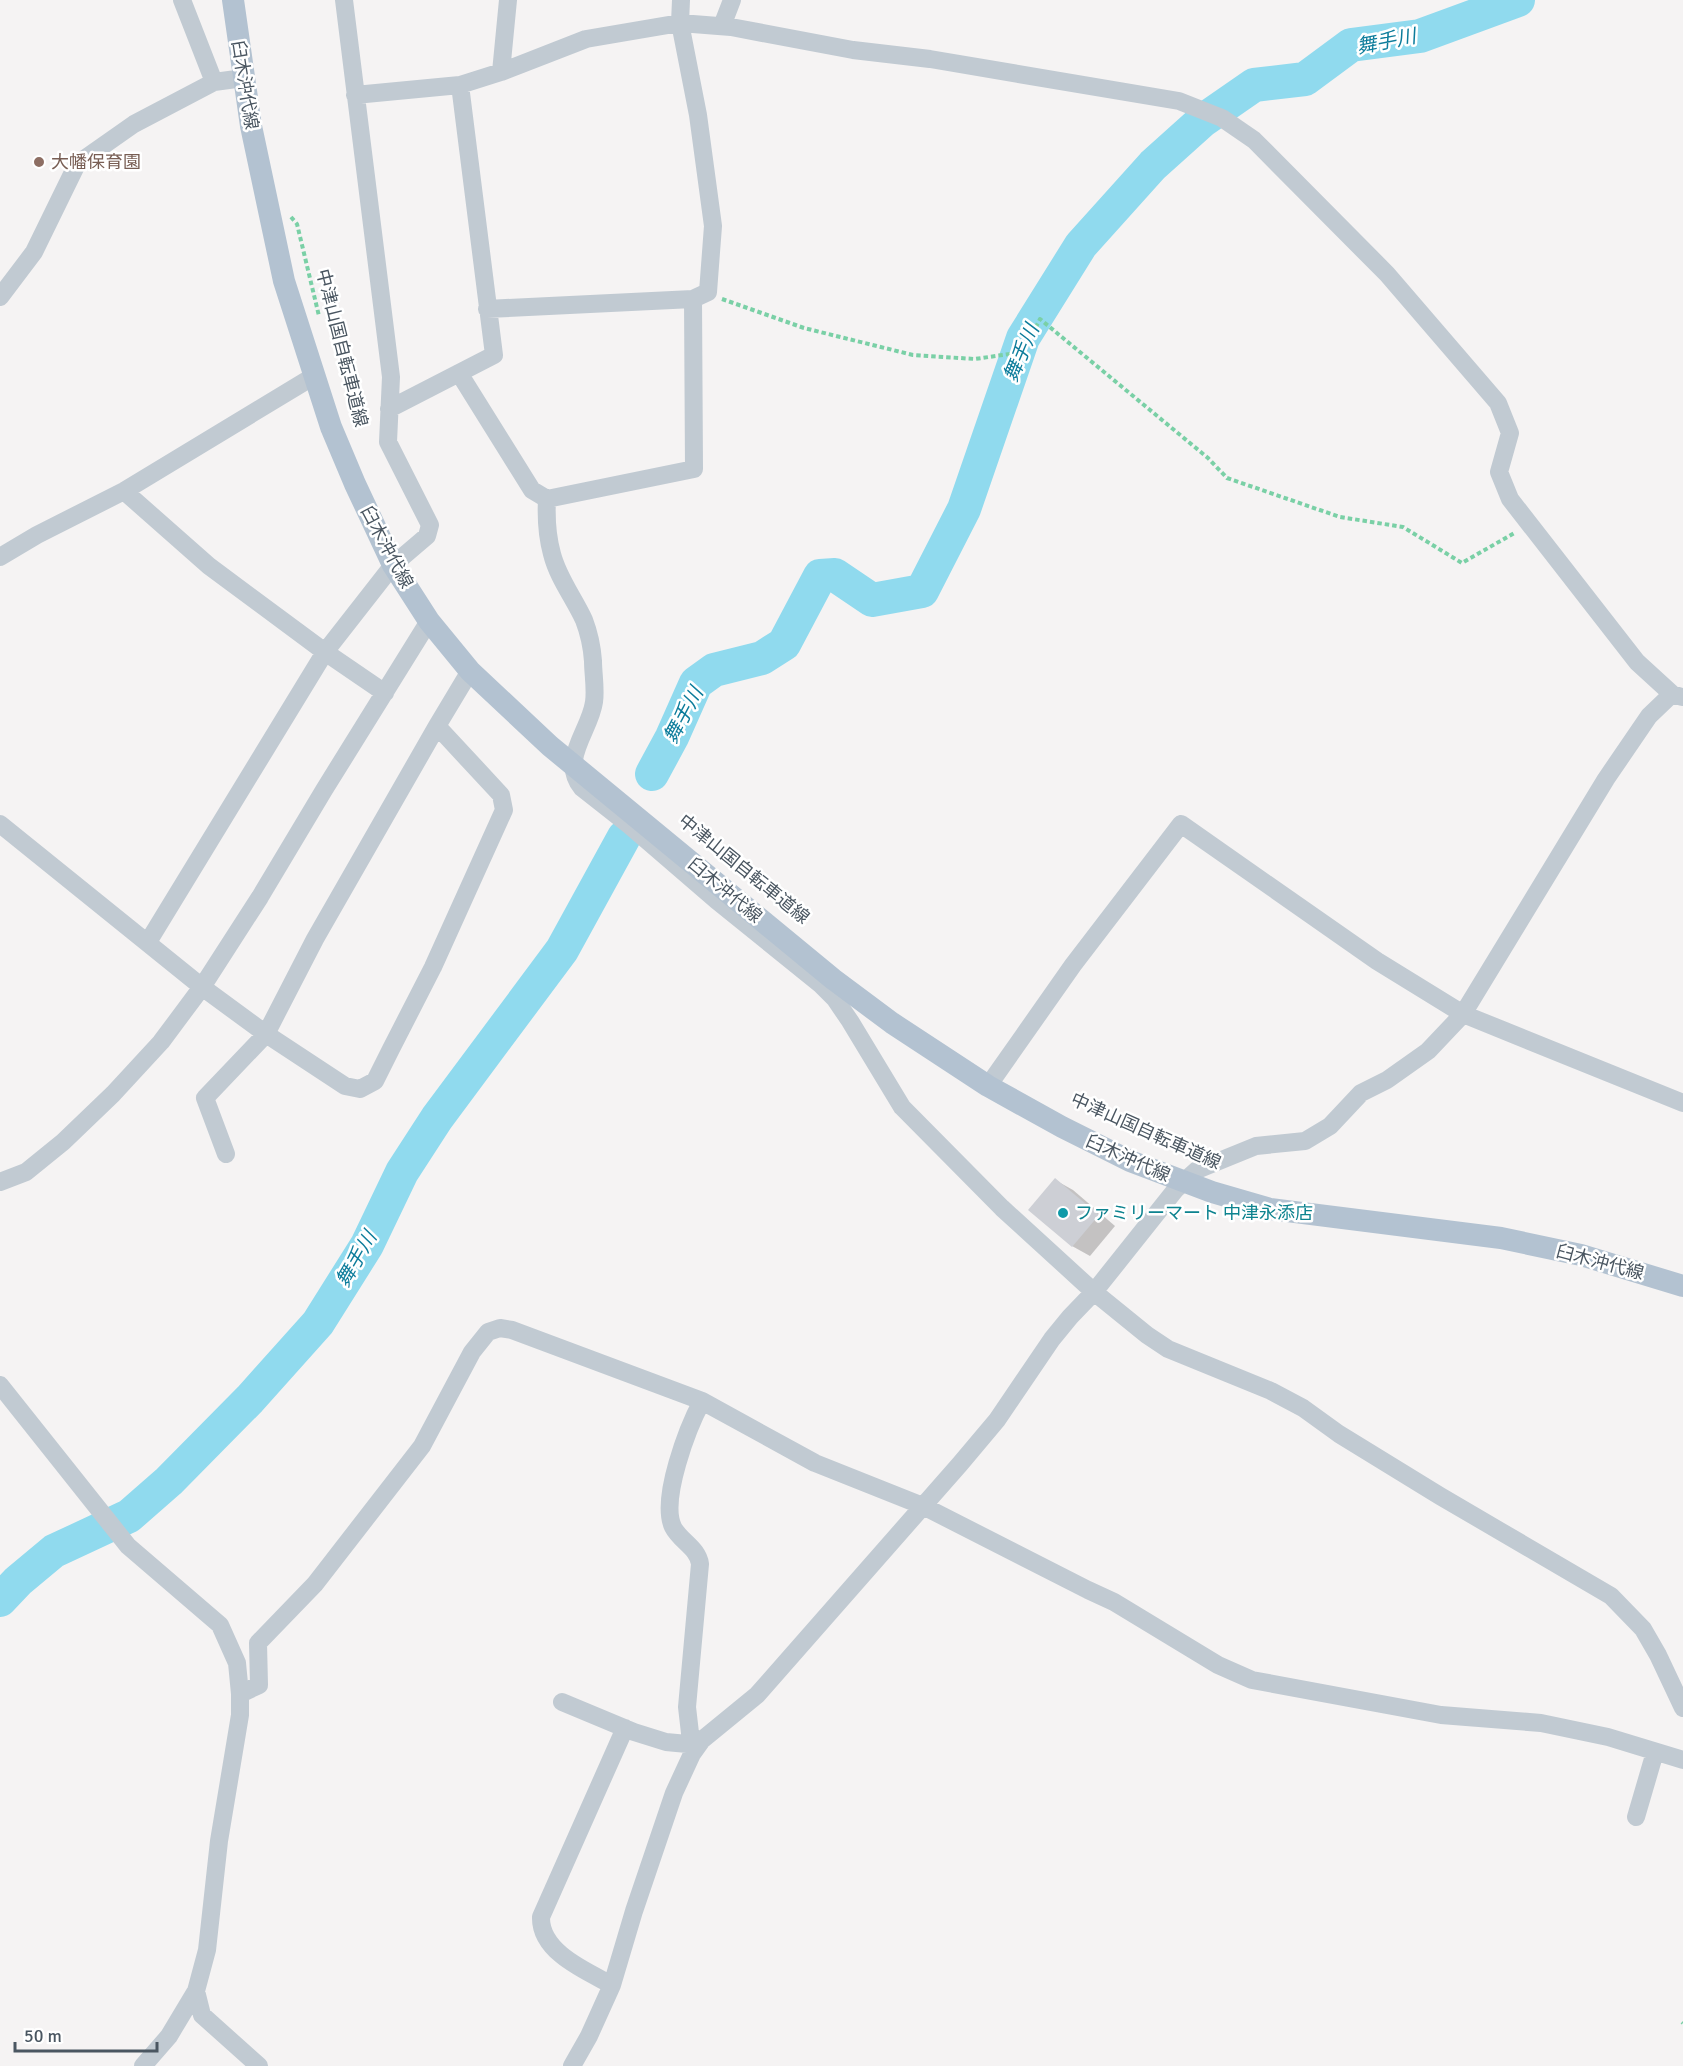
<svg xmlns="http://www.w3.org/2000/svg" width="1683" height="2066" viewBox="0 0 1683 2066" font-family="Signika,'Noto Sans JP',sans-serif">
	<rect width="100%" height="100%" fill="#f5f3f3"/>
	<path fill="#0003" d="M1055,1180L1073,1190L1115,1226L1090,1256L1072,1246Z"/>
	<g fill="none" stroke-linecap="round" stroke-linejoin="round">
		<path stroke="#90daee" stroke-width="34" d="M652,774L672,737L696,683L714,670L762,658L784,644L820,576L835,575L872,600L922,591L964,509L1023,338L1081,245L1153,165L1202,121L1254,85L1305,79L1351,45L1420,36L1518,0
			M0,1600L18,1581L54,1551L129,1516L169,1481L250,1399L318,1323L367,1245L402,1172L437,1118L562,950L624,837"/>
	</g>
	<path fill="#cdcfd5" d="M1055,1178L1099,1215L1072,1247L1028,1210Z"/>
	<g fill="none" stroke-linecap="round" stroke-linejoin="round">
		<path stroke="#7ad0a6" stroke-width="4" stroke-dasharray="4.5 3" stroke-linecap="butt" d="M291,217L297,224L319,316
			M722,299L804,328L913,355L975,359L1023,352L1040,319L1208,458L1227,478L1340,517L1403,527L1462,563L1516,532
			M1682,2022L1683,2023"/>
		<path stroke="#c1cad2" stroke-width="18" d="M182,0L214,82
			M722,26L732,0
			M501,72L508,0
			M355,95L460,85L501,72L586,39L680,23L731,27L853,50L930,59L1179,101L1222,118L1254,140L1387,274L1498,403L1510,433L1499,472L1510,499L1637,662L1672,694L1682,697
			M0,297L34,252L77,164L134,124L214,82L244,78
			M487,309L693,299L708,292L713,226L698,115L680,23L681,0
			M459,373L532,490L547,499L694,469L693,299
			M389,409L494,355L460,85
			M124,491L209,566L325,652L385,693
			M547,499C546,518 547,536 552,554C558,578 574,598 584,620C589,633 592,647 593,661C593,674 596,689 594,702C590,731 559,760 582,788L629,825L716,900L820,984L835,999L850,1021L902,1107L1002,1208L1094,1292L1147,1335L1168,1349L1271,1391L1303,1408L1339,1434L1440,1496L1611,1596L1643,1629L1658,1655L1683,1708
			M0,557L37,535L124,491L314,376
			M0,824L202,987L266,1034L345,1086L360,1089L375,1081L391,1049L433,967L504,810L501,795L437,726
			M148,942L325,652L393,565L427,536L430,525L388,442L391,377L344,0
			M988,1086L1073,965L1181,824L1377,961L1463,1014L1683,1103
			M226,1154L205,1098L266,1034L315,939L437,726L470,671
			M0,1182L26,1172L63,1142L113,1094L161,1042L202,987L260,897L324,790L429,621
			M0,1385L128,1546L220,1625L237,1663L240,1694V1715L219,1841L207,1950L196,1991L169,2036L143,2066
			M240,1694L259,1685L258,1643L315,1584L422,1446L472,1352L488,1332L500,1328L512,1330L702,1401L815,1463L923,1506L1088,1590L1114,1602L1218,1665L1252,1680L1441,1715L1541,1723L1608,1737L1683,1760
			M562,1702L634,1732L666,1742L698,1745L690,1733L687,1707L700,1564C698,1548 680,1541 673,1527C660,1499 688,1427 702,1401
			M1636,1817L1655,1752
			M612,1985C586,1971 540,1952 541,1917L625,1728
			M196,1991L202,2015L259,2066
			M572,2066L589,2036L612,1985L634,1911L674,1793L692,1754L702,1740L757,1695L960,1464L997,1420L1052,1339L1070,1317L1094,1292L1176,1189L1197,1170L1256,1146L1305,1141L1330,1126L1361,1093L1387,1080L1428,1051L1463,1014L1606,779L1649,716L1672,694"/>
		<path stroke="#b3c2d1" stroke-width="22" d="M233,0L251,126L284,281L331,427L355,484L393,565L429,621L470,671L550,746L833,979L892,1023L988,1086L1062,1127L1130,1161L1212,1192L1270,1209L1501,1238L1581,1255L1683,1286"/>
	</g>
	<circle fill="#8d6e63" stroke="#fff" stroke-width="2" cx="39" cy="162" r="6"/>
	<circle fill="#0f9aa8" stroke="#fff" stroke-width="2" cx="1063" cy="1213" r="6"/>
	<g text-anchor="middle" stroke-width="5" stroke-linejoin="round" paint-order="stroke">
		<g font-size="18" fill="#4a5661" stroke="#fff">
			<text transform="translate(245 85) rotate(81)" y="6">臼木沖代線</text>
			<text transform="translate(342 348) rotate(76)" y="6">中津山国自転車道線</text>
			<text transform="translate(387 547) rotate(62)" y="6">臼木沖代線</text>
			<text transform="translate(744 869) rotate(39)" y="6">中津山国自転車道線</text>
			<text transform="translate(725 890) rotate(40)" y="6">臼木沖代線</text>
			<text transform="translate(1146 1131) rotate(24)" y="6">中津山国自転車道線</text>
			<text transform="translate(1128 1158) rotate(24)" y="6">臼木沖代線</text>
			<text transform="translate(1600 1262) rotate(15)" y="6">臼木沖代線</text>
		</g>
		<g font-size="18" fill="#785e54" stroke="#fff" text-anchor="start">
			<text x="51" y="168">大幡保育園</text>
		</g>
		<g font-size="18" fill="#0d838f" stroke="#fff" text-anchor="start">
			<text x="1075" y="1219">ファミリーマート 中津永添店</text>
		</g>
		<g font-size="20" font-style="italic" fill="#0c7c9b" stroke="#fff">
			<text transform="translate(1386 41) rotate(-11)" y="7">舞手川</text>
			<text transform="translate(1021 353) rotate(-67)" y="7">舞手川</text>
			<text transform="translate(683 715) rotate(-62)" y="7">舞手川</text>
			<text transform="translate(356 1259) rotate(-60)" y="7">舞手川</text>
		</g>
	</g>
	<path d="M15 2042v9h142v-9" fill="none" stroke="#4a5661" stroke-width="3"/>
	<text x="24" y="2042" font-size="18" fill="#4a5661" stroke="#ffffff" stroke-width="4.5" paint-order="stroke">50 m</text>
</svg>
